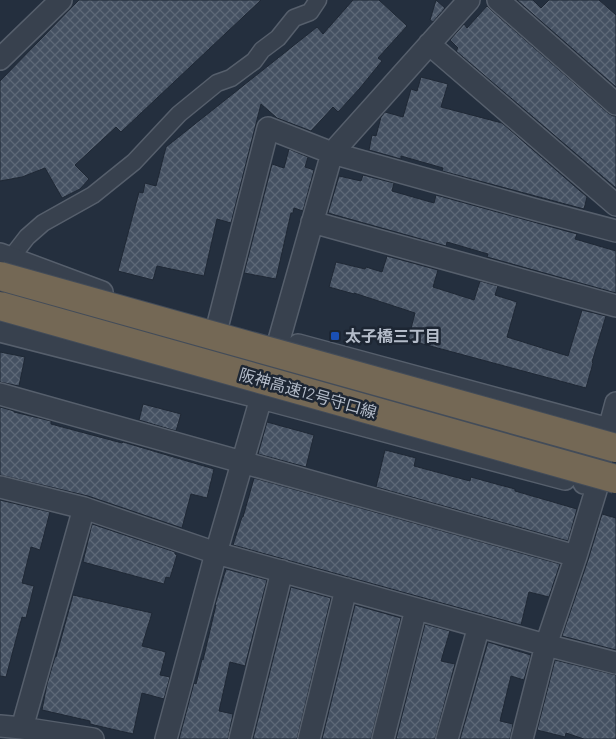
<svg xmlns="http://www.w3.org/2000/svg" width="616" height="739" viewBox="0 0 616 739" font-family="Barlow,'Noto Sans JP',sans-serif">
	<defs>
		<pattern id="building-cross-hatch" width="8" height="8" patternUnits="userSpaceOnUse" patternTransform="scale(1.25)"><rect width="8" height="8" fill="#455162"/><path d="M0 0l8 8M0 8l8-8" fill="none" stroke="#5d6877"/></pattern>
	</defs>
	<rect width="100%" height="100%" fill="#242f3e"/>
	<path fill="url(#building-cross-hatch)" stroke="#1f2835" d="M79,0H261L121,132L116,127L75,165L89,179L80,189L62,198L45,168L22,177L0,181V81Z
		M353,0H379L407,26L378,58L382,61L360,88L338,112L333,107L311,131L277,118L261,104L231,223L217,219L204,276L157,266L153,280L118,271L139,192L143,193L145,183L156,186L166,147L317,27L323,34Z
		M436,0L445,8L433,22L430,20Z
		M517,0H533L541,8L549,0H599L616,15V87Z
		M487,6L490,9L608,113L613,116H616V188L456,51L458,48L450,40L464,24L467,28Z
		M421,77L448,84L441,107L502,123L587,197L584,209L442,171L443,168L401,156V159L369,150L372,135L376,136L381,117L385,112L403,117L411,89L417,91Z
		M289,149L308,157L305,167L314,170L303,211L294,208L293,213H291L276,279L244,273L272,164L284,168Z
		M363,175L394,183L392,191L434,203L436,195L577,234L575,239L616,251V293L487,257L488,254L447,242L446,246L328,213L339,176L361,181Z
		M387,256L438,270L433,287L474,300L480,281L498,286L495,295L517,302L507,337L568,356L582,310L606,316L592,362L593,363L586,388L408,340L415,313L354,293V294L329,287L336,262L365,269L366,267L382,272Z
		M0,352L25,357L19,386L0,382Z
		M143,404L181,414L176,431L139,420Z
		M0,407L14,411V412L51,421V424L122,443L123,442L214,469L207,498L191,494L182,528L88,496L0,475Z
		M267,422L314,435L306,467L258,454Z
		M385,450L416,458L414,466L470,481L471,477L496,484L515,489V491L577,509L568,541L376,487Z
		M254,478L560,564L549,597L529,592L521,625L233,545L242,517H243Z
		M0,500L50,512L40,550L31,547L22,583L34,586L26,618L22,617L6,677L0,676Z
		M602,514L616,518V650L562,636L588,560Z
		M92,524L175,552V554L177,555L170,578L166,577L164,584L83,562Z
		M226,569L267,580L245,666L230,662L219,711L233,714L228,739H179L194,683L196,684L202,659L203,660L216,605H215Z
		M291,587L331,598L297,739H253Z
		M73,595L152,613L142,646L166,652L160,675L170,677L164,699L142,693L133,734L90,724V721L42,710L47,684L55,657H56Z
		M355,605L401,618L371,739H322Z
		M425,624L450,631L441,661L455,664L435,739H396Z
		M488,642L531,655L524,680L511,676L500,721L513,724L510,739H460Z
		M555,660L616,675V739H584L566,733L565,737L537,730Z"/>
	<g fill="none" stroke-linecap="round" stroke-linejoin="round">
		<defs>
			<path id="pedestrian" d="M10,259L27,237L43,223L93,195L134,162L179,114L217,83L231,78L254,61L262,50L278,38L294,18L310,12L318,0"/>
			<path id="minor" d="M498,0L616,104
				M429,44L616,205
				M0,59L61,0
				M312,222L616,306
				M0,254L102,292
				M218,324L268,128L332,153L533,209L616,231
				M0,331L261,398L565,479
				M298,345L616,431
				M0,394L576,556
				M584,483L609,429L616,403
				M0,487L84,508L216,553L546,645L616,663
				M0,726L22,728L93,739
				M22,728L84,508
				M166,739L216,553L261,398L279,340L332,153L469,0
				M240,739L282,571
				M309,739L346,589
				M383,739L416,609
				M447,739L479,626
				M522,739L546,645L576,556L597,487"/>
		</defs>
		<use href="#pedestrian" stroke="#565f6c" stroke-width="19"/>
		<use href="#minor" stroke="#565f6c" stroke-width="24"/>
		<use href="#pedestrian" stroke="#38414e" stroke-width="16"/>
		<use href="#minor" stroke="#38414e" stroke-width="21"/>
		<defs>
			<path id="motorway-bridge" d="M0,276L616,448
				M0,306L616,479"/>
		</defs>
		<use href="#motorway-bridge" stroke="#434c59" stroke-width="30" stroke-linecap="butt"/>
		<use href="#motorway-bridge" stroke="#746855" stroke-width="28"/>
	</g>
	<rect fill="#1a4fb4" stroke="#1d2633" stroke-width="2" x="330" y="331" width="10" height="10" rx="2.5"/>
	<g text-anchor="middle" stroke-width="5" stroke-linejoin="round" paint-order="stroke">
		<g font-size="16" font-weight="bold" fill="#b4bcc9" stroke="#1d2633" text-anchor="start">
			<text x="345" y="342">太子橋三丁目</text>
		</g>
		<g font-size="16" fill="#b4bcc9" stroke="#1d2633">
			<text transform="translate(308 393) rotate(16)" y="6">阪神高速12号守口線</text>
		</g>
	</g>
</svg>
